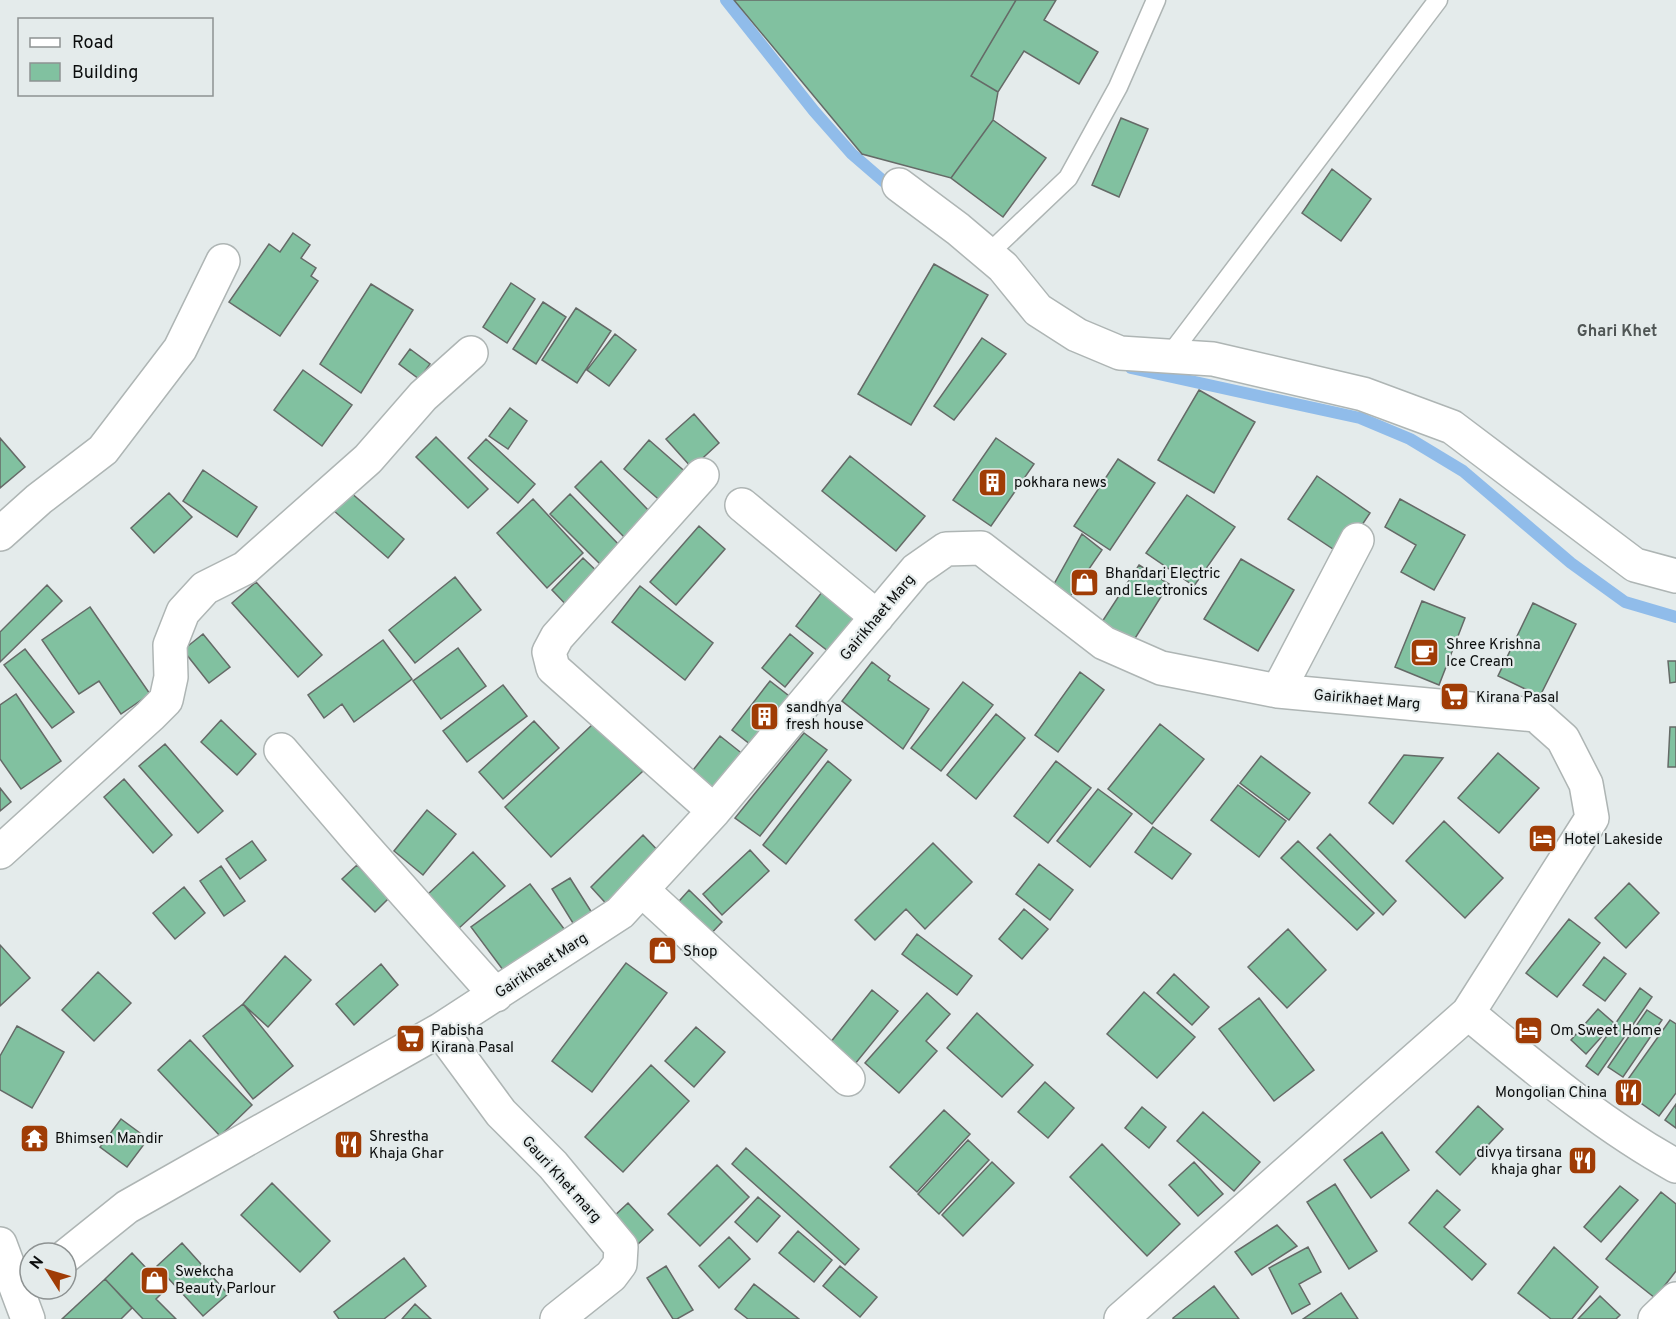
<svg xmlns="http://www.w3.org/2000/svg" width="1676" height="1319" viewBox="0 0 1676 1319" font-family="Overpass,sans-serif">
	<rect width="100%" height="100%" fill="#e4ebeb"/>
	<g fill="none" stroke-linecap="round" stroke-linejoin="round">
		<path stroke="#90bcea" stroke-width="12" d="M726,0L814,111L852,154L896,192
			M1131,368L1360,418L1410,439L1463,471L1571,563L1625,602L1676,617"/>
	</g>
	<path fill="#81c1a0" stroke="#656a67" stroke-width="1.5" d="M734,0H1016L971,76L998,92L993,120L951,178L862,154Z
		M1016,0H1056L1044,20L1098,52L1079,84L1024,51L998,92L971,76Z
		M1121,118L1148,129L1119,197L1092,185Z
		M993,120L1046,158L1003,217L951,178Z
		M1332,169L1371,199L1341,241L1302,213Z
		M293,233L310,245L301,258L316,268L311,276L318,281L280,336L229,302L269,244L280,252Z
		M934,264L988,295L911,425L858,394Z
		M511,283L535,299L507,343L483,327Z
		M371,284L413,310L361,393L320,364Z
		M543,302L566,317L536,364L513,349Z
		M576,308L611,331L577,383L542,360Z
		M615,334L636,350L609,386L587,370Z
		M982,338L1006,354L954,420L934,406Z
		M410,349L430,364L419,379L399,364Z
		M303,370L352,405L322,446L274,410Z
		M1199,390L1255,422L1214,493L1158,460Z
		M510,408L527,421L508,449L489,436Z
		M694,414L719,443L692,468L666,439Z
		M436,437L488,489L468,508L416,457Z
		M0,438L25,467L0,488Z
		M996,438L1034,464L991,526L953,500Z
		M486,439L535,484L518,503L468,458Z
		M649,440L689,475L664,504L624,469Z
		M850,456L925,516L896,551L822,491Z
		M1118,459L1155,483L1110,550L1074,526Z
		M601,461L651,513L625,538L575,487Z
		M203,470L257,507L237,537L183,501Z
		M1317,476L1370,513L1342,555L1288,519Z
		M349,491L404,539L388,558L333,510Z
		M169,493L192,517L154,553L131,528Z
		M570,494L622,548L603,567L550,514Z
		M1187,495L1235,527L1194,586L1146,553Z
		M533,499L583,553L547,588L497,533Z
		M1400,499L1465,535L1434,590L1401,572L1416,545L1385,527Z
		M699,526L725,549L676,605L650,582Z
		M1082,534L1102,550L1065,604L1049,593Z
		M583,558L605,579L573,612L552,590Z
		M1241,559L1294,590L1258,651L1204,619Z
		M1139,565L1169,584L1129,648L1098,628Z
		M455,577L481,610L415,663L389,630Z
		M256,582L322,655L298,677L232,603Z
		M47,585L62,601L0,662V632Z
		M640,586L713,643L685,680L612,622Z
		M822,592L859,621L833,655L796,626Z
		M1422,601L1465,618L1439,685L1395,667Z
		M1533,603L1576,624L1540,696L1498,676Z
		M90,607L150,694L121,714L99,681L79,694L42,640Z
		M203,634L230,667L209,683L183,650Z
		M790,634L813,653L785,687L762,668Z
		M383,640L412,679L354,722L342,704L324,718L308,695Z
		M458,648L486,686L441,719L413,681Z
		M25,649L74,712L52,728L4,665Z
		M1668,661H1676V682L1670,683Z
		M872,662L890,676L888,680L929,709L903,749L842,701Z
		M1080,672L1104,690L1058,752L1035,735Z
		M770,681L798,703L760,752L732,730Z
		M963,682L993,705L941,771L911,748Z
		M503,685L527,716L467,762L443,731Z
		M16,694L61,761L21,789L0,759V705Z
		M996,714L1025,738L976,799L947,775Z
		M221,720L256,754L237,775L201,742Z
		M534,721L559,748L503,799L479,772Z
		M1160,724L1204,759L1152,824L1108,789Z
		M592,725L643,771L551,857L505,807Z
		M1670,727H1676V767H1668Z
		M804,733L827,750L760,836L735,818Z
		M720,736L749,759L719,797L690,774Z
		M165,744L223,811L198,833L139,766Z
		M1498,753L1539,788L1499,833L1458,798Z
		M1404,755L1443,758L1393,824L1369,803Z
		M1261,756L1310,793L1289,820L1240,783Z
		M828,761L851,780L786,864L763,845Z
		M1056,761L1091,788L1048,843L1014,816Z
		M124,779L172,835L153,853L104,797Z
		M1238,785L1286,821L1259,857L1211,820Z
		M0,788L11,802L0,811Z
		M1098,789L1132,814L1090,867L1057,841Z
		M427,810L456,834L423,875L394,851Z
		M1444,821L1503,878L1465,918L1406,861Z
		M1153,827L1191,854L1172,879L1135,852Z
		M1330,834L1396,901L1383,915L1317,848Z
		M643,835L664,857L611,909L591,887Z
		M252,841L266,860L240,879L226,859Z
		M1298,841L1374,913L1357,930L1281,858Z
		M933,843L972,882L925,929L906,909L875,940L855,920Z
		M750,850L769,871L722,915L703,894Z
		M473,852L505,886L458,929L427,895Z
		M1039,864L1073,890L1050,920L1016,894Z
		M357,865L389,898L375,912L342,879Z
		M221,866L245,901L224,916L200,881Z
		M570,878L594,916L576,928L552,889Z
		M1629,883L1659,913L1626,948L1595,918Z
		M530,884L568,934L509,978L471,927Z
		M184,887L205,913L175,939L153,913Z
		M689,890L722,922L705,940L672,909Z
		M1024,909L1048,929L1022,959L999,939Z
		M1569,919L1600,943L1557,997L1526,973Z
		M1288,929L1326,970L1287,1008L1248,967Z
		M917,934L972,976L957,995L902,954Z
		M0,945L30,978L0,1006Z
		M285,956L311,980L268,1027L243,1004Z
		M1604,957L1626,974L1605,1001L1583,985Z
		M626,963L667,993L592,1092L552,1061Z
		M381,964L398,985L354,1025L336,1004Z
		M98,972L131,1003L94,1041L62,1010Z
		M1174,974L1209,1007L1192,1025L1157,993Z
		M1640,988L1652,997L1598,1075L1586,1066Z
		M872,990L898,1011L855,1064L830,1043Z
		M1144,992L1195,1037L1157,1078L1107,1034Z
		M927,993L950,1014L926,1041L937,1051L899,1093L865,1063Z
		M1259,998L1314,1070L1274,1101L1219,1029Z
		M243,1004L293,1066L253,1099L203,1036Z
		M1598,1009L1614,1023L1586,1054L1571,1040Z
		M1647,1010L1662,1020L1623,1077L1608,1067Z
		M977,1013L1033,1065L1002,1097L947,1048Z
		M1670,1020L1676,1024V1093L1659,1116L1621,1089Z
		M17,1026L64,1052L32,1108L0,1090V1056Z
		M696,1027L725,1052L694,1087L665,1061Z
		M190,1040L252,1105L220,1136L158,1070Z
		M651,1065L689,1101L623,1172L585,1137Z
		M1045,1082L1074,1108L1048,1138L1018,1112Z
		M1676,1104V1128L1665,1120Z
		M1478,1106L1503,1129L1460,1175L1436,1152Z
		M1142,1107L1166,1127L1149,1148L1125,1128Z
		M944,1110L970,1134L917,1192L890,1167Z
		M1203,1112L1260,1162L1234,1191L1177,1141Z
		M121,1119L148,1139L127,1167L100,1147Z
		M1382,1132L1409,1170L1371,1198L1344,1160Z
		M968,1140L989,1160L939,1214L918,1194Z
		M1102,1144L1180,1224L1147,1256L1070,1177Z
		M746,1148L859,1249L845,1265L732,1164Z
		M992,1162L1014,1183L963,1236L942,1215Z
		M1194,1162L1223,1194L1198,1216L1169,1185Z
		M717,1165L749,1197L700,1246L668,1214Z
		M272,1183L330,1241L300,1272L241,1215Z
		M1335,1184L1377,1251L1349,1269L1307,1202Z
		M1620,1186L1638,1200L1601,1242L1584,1227Z
		M1437,1190L1460,1210L1444,1227L1486,1264L1472,1280L1409,1223Z
		M1661,1192L1676,1204V1271L1655,1298L1606,1259Z
		M758,1197L780,1216L757,1242L735,1222Z
		M628,1203L653,1230L637,1245L612,1218Z
		M1277,1225L1297,1246L1252,1275L1235,1252Z
		M798,1231L832,1260L814,1282L779,1253Z
		M729,1237L750,1259L719,1288L699,1266Z
		M182,1243L228,1294L203,1316L157,1266Z
		M1308,1247L1321,1272L1299,1284L1310,1304L1292,1314L1269,1268Z
		M1554,1247L1598,1287L1572,1319H1551L1518,1293Z
		M132,1253L166,1289L156,1299L176,1319H143L105,1279Z
		M404,1258L426,1286L384,1319H339L334,1312Z
		M666,1266L693,1310L677,1319H673L647,1278Z
		M840,1266L877,1297L860,1317L823,1286Z
		M105,1279L132,1308L121,1319H62Z
		M754,1284L799,1319H748L735,1309Z
		M1214,1286L1239,1319H1173V1318Z
		M1341,1293L1358,1319H1303Z
		M1600,1296L1620,1315L1616,1319H1578Z
		M415,1304L431,1319H402Z"/>
	<g fill="none" stroke-linecap="round" stroke-linejoin="round">
		<defs>
			<path id="service" d="M988,254L1068,178L1118,87L1156,0
				M1169,356L1438,0"/>
			<path id="minor" d="M899,185L958,229L1003,267L1038,310L1077,335L1120,353L1213,359L1363,394L1452,427L1635,565L1676,576
				M702,475L557,637L549,652L553,668L714,811
				M742,505L877,617
				M0,534L39,499L103,450L180,349L223,261
				M1278,691L1357,540
				M281,750L359,841L496,995
				M0,852L150,716L166,700L171,677L170,645L183,612L205,588L245,568L368,459L423,396L471,353
				M642,890L848,1079
				M1468,1013C1535,1068 1600,1124 1676,1166
				M440,1030L501,1113L553,1165L621,1247L620,1264L611,1276L557,1319
				M0,1244L28,1319
				M66,1256L127,1207L440,1030L620,913L714,811L916,570L946,549L981,548L1104,643L1161,668L1278,691L1536,715L1563,739L1586,784L1592,818L1468,1013L1121,1319
				M1655,1319L1676,1299"/>
		</defs>
		<use href="#service" stroke="#aeb5b4" stroke-width="21"/>
		<use href="#minor" stroke="#aeb5b4" stroke-width="36"/>
		<use href="#service" stroke="#fff" stroke-width="18"/>
		<use href="#minor" stroke="#fff" stroke-width="33"/>
	</g>
	<defs>
		<symbol id="building-square" viewBox="-11 -11 22 22"><rect x="-9" y="-9" width="18" height="18" rx="4" fill="#a03c05" stroke="#e4ebeb"/><path d="M-4-6H4V6H1V3H-1V6H-4ZM-2.5-4.3h1.7v1.8h-1.7ZM.8-4.3h1.7v1.8H.8ZM-2.5-1h1.7V.8h-1.7ZM.8-1h1.7V.8H.8Z" fill="#fff"/></symbol>
		<symbol id="shop-square" viewBox="-11 -11 22 22"><rect x="-9" y="-9" width="18" height="18" rx="4" fill="#a03c05" stroke="#e4ebeb"/><path d="M-5-2.5h2.3a2.7 3.5 0 0 1 5.4 0H5L5.5 6h-11ZM-1.5-2.5h3a1.5 2.3 0 0 0-3 0Z" fill="#fff"/></symbol>
		<symbol id="cafe-square" viewBox="-11 -11 22 22"><rect x="-9" y="-9" width="18" height="18" rx="4" fill="#a03c05" stroke="#e4ebeb"/><path d="M-5.5-4.5H6V0H3Q3 3.5 0 3.5H-2.5Q-5.5 3.5-5.5 0ZM3-3.2v2h1.7v-2ZM-6 4.5H4V6H-6Z" fill="#fff"/></symbol>
		<symbol id="supermarket-square" viewBox="-11 -11 22 22"><rect x="-9" y="-9" width="18" height="18" rx="4" fill="#a03c05" stroke="#e4ebeb"/><path d="M-6-5.5h2.5l.6 2H6L4.5 2H-2.5L-4.4-4H-6ZM-1.5 3.2a1.3 1.3 0 1 0 .1 0ZM3 3.2a1.3 1.3 0 1 0 .1 0Z" fill="#fff"/></symbol>
		<symbol id="hotel-square" viewBox="-11 -11 22 22"><rect x="-9" y="-9" width="18" height="18" rx="4" fill="#a03c05" stroke="#e4ebeb"/><path d="M-6-4.5h1.5V1H6V5H4.5V3h-9V5H-6ZM-4 0a1.8 1.8 0 1 1 3.6 0ZM.5 0V-2.5h3Q6-2.5 6 0Z" fill="#fff"/></symbol>
		<symbol id="restaurant-square" viewBox="-11 -11 22 22"><rect x="-9" y="-9" width="18" height="18" rx="4" fill="#a03c05" stroke="#e4ebeb"/><path d="M-5-6h1v4h1v-4h1v4h1v-4h1v5L-1.5 .5V6h-2V.5L-5-1ZM5-6V6H3V1.5H1.5Q1.5-4 5-6Z" fill="#fff"/></symbol>
		<symbol id="temple-square" viewBox="-11 -11 22 22"><rect x="-9" y="-9" width="18" height="18" rx="4" fill="#a03c05" stroke="#e4ebeb"/><path d="M0-6L5-2H3V0L6.5 2.5H4V6H1.5V3h-3V6H-4V2.5H-6.5L-3 0V-2H-5Z" fill="#fff"/></symbol>
	</defs>
	<g fill-rule="evenodd">
		<use href="#building-square" x="976" y="466" width="33" height="33"/>
		<use href="#shop-square" x="1068" y="566" width="33" height="33"/>
		<use href="#cafe-square" x="1408" y="636" width="33" height="33"/>
		<use href="#supermarket-square" x="1438" y="680" width="33" height="33"/>
		<use href="#building-square" x="748" y="700" width="33" height="33"/>
		<use href="#hotel-square" x="1526" y="822" width="33" height="33"/>
		<use href="#shop-square" x="646" y="934" width="33" height="33"/>
		<use href="#hotel-square" x="1512" y="1014" width="33" height="33"/>
		<use href="#supermarket-square" x="394" y="1022" width="33" height="33"/>
		<use href="#restaurant-square" x="1612" y="1076" width="33" height="33"/>
		<use href="#temple-square" x="18" y="1122" width="33" height="33"/>
		<use href="#restaurant-square" x="332" y="1128" width="33" height="33"/>
		<use href="#restaurant-square" x="1566" y="1144" width="33" height="33"/>
		<use href="#shop-square" x="138" y="1264" width="33" height="33"/>
	</g>
	<g text-anchor="middle" stroke-width="4.5" stroke-linejoin="round" paint-order="stroke">
		<g font-size="15" fill="#0b0d0d" stroke="#e4ebeb" text-anchor="start">
			<text x="1014" y="487">pokhara news</text>
			<text x="1105" y="578">Bhandari Electric<tspan x="1105" dy="17">and Electronics</tspan></text>
			<text x="1446" y="649">Shree Krishna<tspan x="1446" dy="17">Ice Cream</tspan></text>
			<text x="1476" y="702">Kirana Pasal</text>
			<text x="786" y="712">sandhya<tspan x="786" dy="17">fresh house</tspan></text>
			<text x="1564" y="844">Hotel Lakeside</text>
			<text x="683" y="956">Shop</text>
			<text x="431" y="1035">Pabisha<tspan x="431" dy="17">Kirana Pasal</tspan></text>
			<text x="1550" y="1035">Om Sweet Home</text>
			<text x="1607" y="1097" text-anchor="end">Mongolian China</text>
			<text x="369" y="1141">Shrestha<tspan x="369" dy="17">Khaja Ghar</tspan></text>
			<text x="55" y="1143">Bhimsen Mandir</text>
			<text x="1562" y="1157" text-anchor="end">divya tirsana<tspan x="1562" dy="17">khaja ghar</tspan></text>
			<text x="175" y="1276">Swekcha<tspan x="175" dy="17">Beauty Parlour</tspan></text>
		</g>
		<g font-size="15" fill="#0b0d0d" stroke="#e4ebeb">
			<text transform="translate(877 617) rotate(-50)" y="5">Gairikhaet Marg</text>
			<text transform="translate(1367 699) rotate(5)" y="5">Gairikhaet Marg</text>
			<text transform="translate(541 965) rotate(-33)" y="5">Gairikhaet Marg</text>
			<text transform="translate(562 1179) rotate(48)" y="5">Gauri Khet marg</text>
		</g>
		<g font-size="16" font-weight="bold" fill="#505655" stroke="#e4ebeb">
			<text x="1617" y="336">Ghari Khet</text>
		</g>
	</g>
	<rect x="18" y="18" width="195" height="78" fill="#e4ebeb" stroke="#8d9292" stroke-width="1.5"/>
	<rect x="30" y="38" width="30" height="9" fill="#ffffff" stroke="#8d9292" stroke-width="1.5"/>
	<text x="72" y="48" font-size="18" fill="#0b0d0d">Road</text>
	<rect x="30" y="63" width="30" height="18" fill="#81c1a0" stroke="#8d9292" stroke-width="1.5"/>
	<text x="72" y="78" font-size="18" fill="#0b0d0d">Building</text>
	<g transform="translate(48 1271) rotate(307)"><circle r="28" fill="#e4ebeb" stroke="#8d9292" stroke-width="1.5"/>
	<path d="M0-4.5L10 22L0 15L-10 22Z" fill="#a03c05"/>
	<text y="-9" font-size="16" font-weight="bold" text-anchor="middle" fill="#0b0d0d">N</text>
	</g>
</svg>
